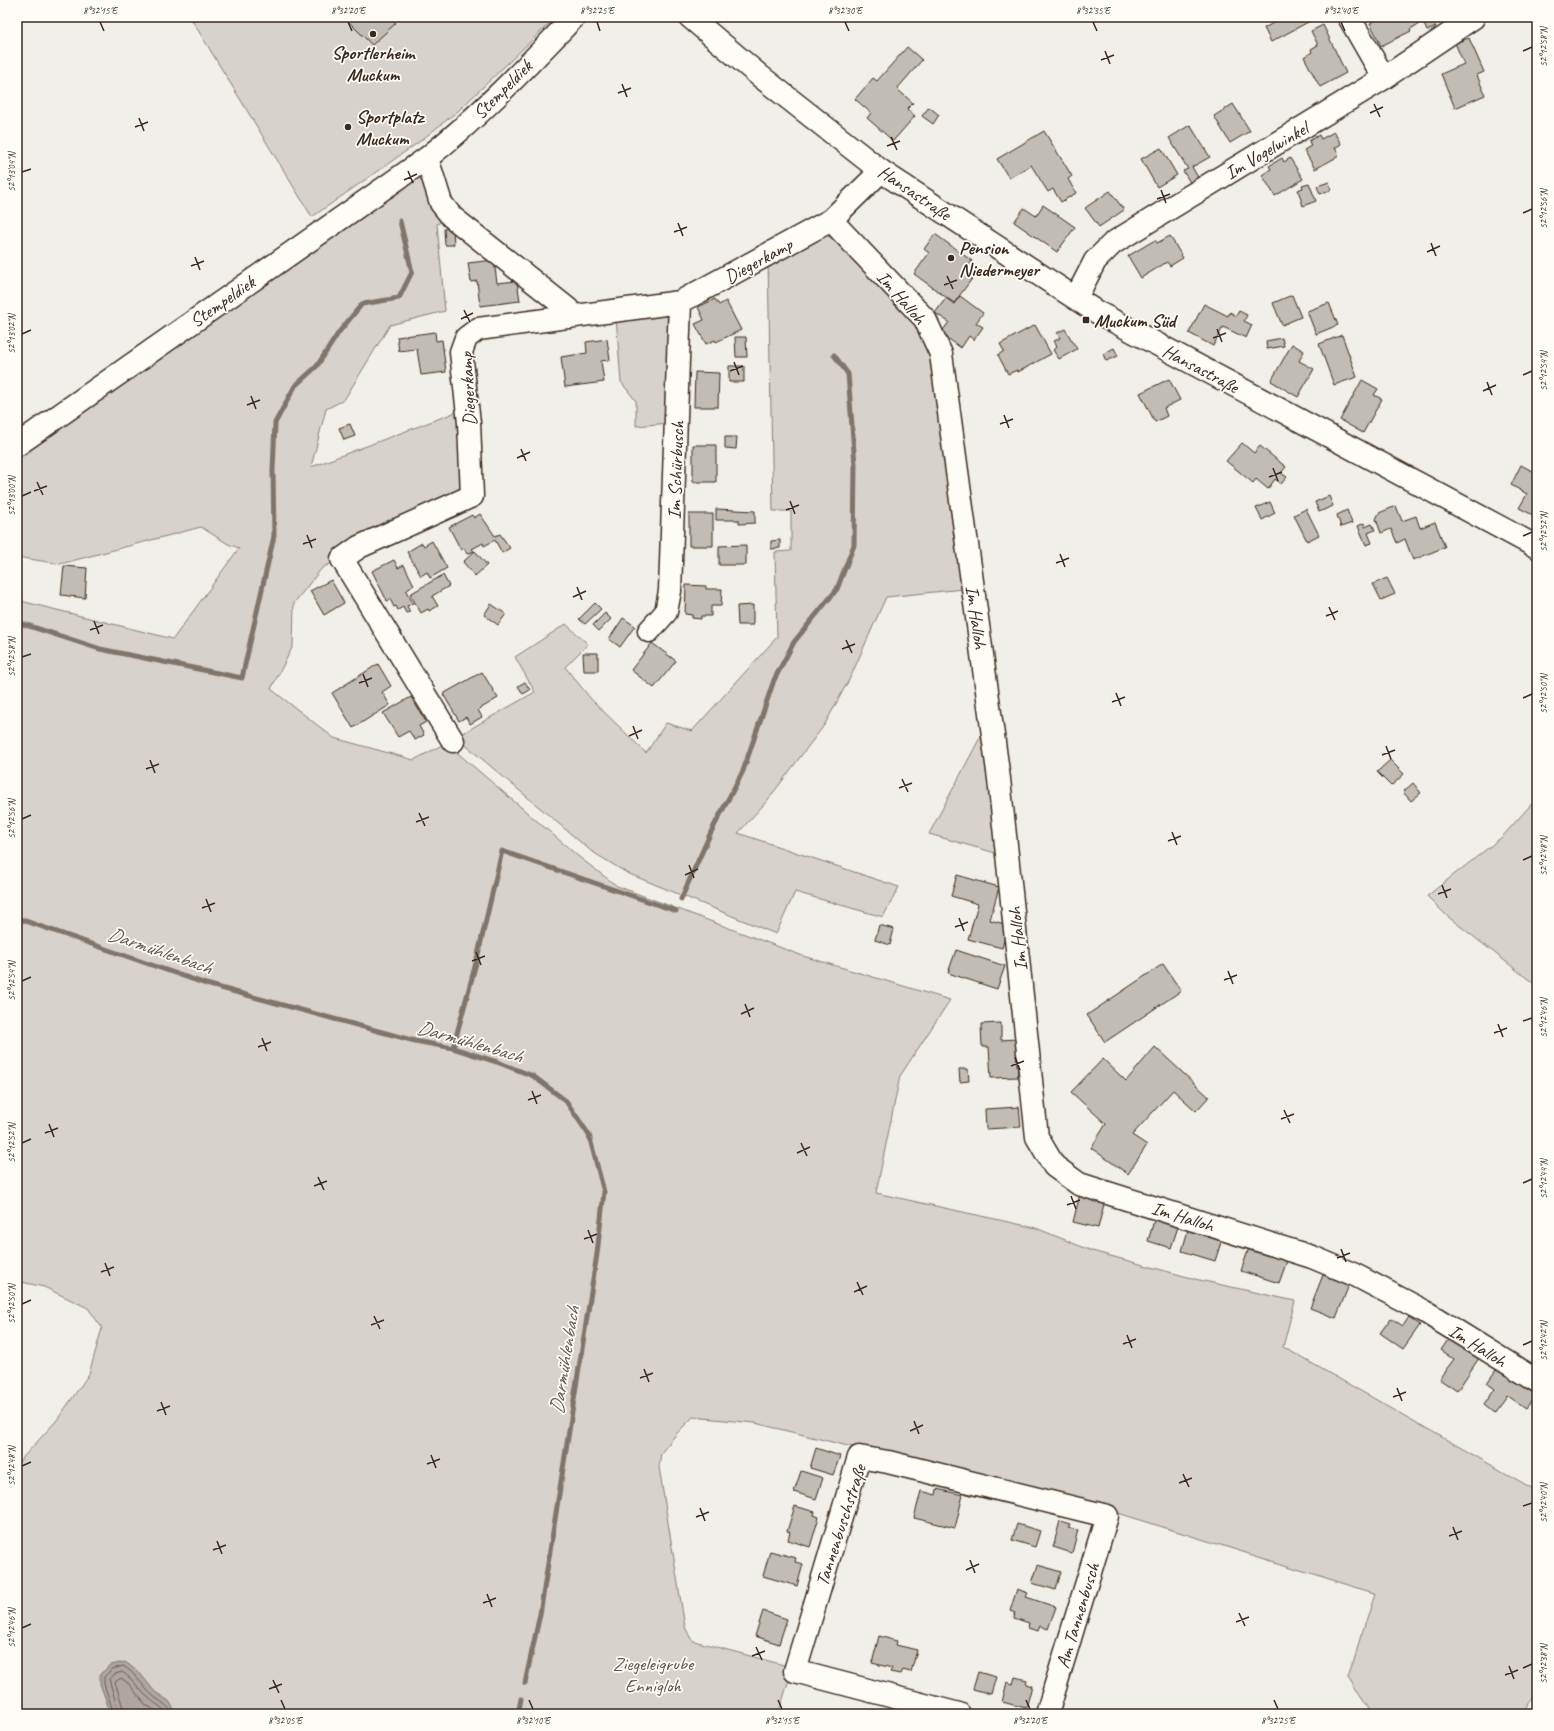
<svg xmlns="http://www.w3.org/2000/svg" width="1554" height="1731" viewBox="0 0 1554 1731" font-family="Caveat,sans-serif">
	<rect width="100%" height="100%" fill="#f1efea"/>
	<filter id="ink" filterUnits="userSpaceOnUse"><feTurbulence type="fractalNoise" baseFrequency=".025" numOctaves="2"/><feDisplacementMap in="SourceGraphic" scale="8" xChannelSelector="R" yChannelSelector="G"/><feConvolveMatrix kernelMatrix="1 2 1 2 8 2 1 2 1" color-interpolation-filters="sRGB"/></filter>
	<g filter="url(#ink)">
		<path fill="#d7d2cc" stroke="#897e75" d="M190,17H556L458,111L419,142L312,217Z
			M417,175L427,179L447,219L437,224L445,311L390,325L344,400L326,409L311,467L459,411L464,483L456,493L333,551L336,561L322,568L294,603L293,646L271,689L334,738L414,760L446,743L579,857L617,886L803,956L950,1000L900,1076L876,1193L1036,1228L1092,1251L1195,1279L1295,1301L1283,1347L1537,1491V1693L1523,1714H1372L1348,1678L1374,1593L1118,1513L755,1423L693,1417L678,1432L661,1453L659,1467L685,1627L691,1639L694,1641L784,1665L789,1680L778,1714H25L17,1704V1464L57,1420L89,1374L102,1328L88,1308L44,1287L17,1281V600L173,639L239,548L228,544L201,527L60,564L17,557V455Z
			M820,232L843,244L918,323L931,360L963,589L886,597L851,676L825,724L767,801L738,833L899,887L883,917L795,892L776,934L627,873L591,851L456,737L535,692L515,657L566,624L588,644L565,667L591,699L646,753L666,723L692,731L777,637L775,552L791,551V511H773L768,262Z
			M660,312L667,317L670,322V423L636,426V401L621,382L616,317Z
			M983,732L999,854L929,834Z
			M1537,798V986L1447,916L1427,896L1502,837Z"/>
		<path fill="#aea69f" stroke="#80746b" d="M125,1662L139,1672L155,1692L169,1701L177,1714H111L100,1684V1674L111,1665Z"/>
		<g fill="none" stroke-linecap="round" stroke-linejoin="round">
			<path stroke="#695c52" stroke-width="1" d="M114,1714L104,1684V1677L112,1669L123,1666C136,1673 142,1686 152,1695C161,1703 165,1702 173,1714
				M119,1714L109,1679L115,1674L122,1672C134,1679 139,1691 150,1699C156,1705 162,1706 167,1714
				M125,1714L115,1682L121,1678L128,1683L145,1704L160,1714"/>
			<path stroke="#80746b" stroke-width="5" d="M17,622L100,649L242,678L274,536L273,470L275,423L295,386L317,366L339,332L362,304L399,298L412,272L400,221
				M681,899L711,832L743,771L774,680L794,642L837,589L854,545L855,465L848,374L834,355
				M17,918L206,984L415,1041L453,1048L497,1062L533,1076L566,1101L589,1135L604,1192L597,1254L540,1614L525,1683
				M453,1048L476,963L502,851L676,911
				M518,1714L521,1699"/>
		</g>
		<path fill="#c1bcb4" stroke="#3b2a1e" d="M349,17H390L396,23L372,45L348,21L350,19Z
			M1275,17H1308L1310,21L1271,42L1264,28L1277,21Z
			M1377,17H1415L1419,24L1410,29L1411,31L1381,46L1370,23L1378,19Z
			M1431,18L1436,27L1427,31L1423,22Z
			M1323,25L1346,73L1320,87L1304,57L1312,52L1311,49L1318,45L1311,31Z
			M1469,38L1484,72L1477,75L1485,95L1455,108L1441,74L1464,64L1455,43Z
			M907,47L922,60L897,89L913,103L907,109L915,116L893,141L867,118L871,113L855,99L873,78L877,81Z
			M1233,104L1250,131L1230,143L1214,116Z
			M929,107L939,115L933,124L922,116Z
			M1190,125L1210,157L1192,167L1199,179L1191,184L1183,171L1188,169L1169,138Z
			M1044,131L1072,176L1068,179L1076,193L1061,202L1053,189L1048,192L1031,165L1009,178L997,159Z
			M1334,132L1341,144L1335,148L1339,156L1315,169L1304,150L1311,146L1309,141L1319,135L1321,139Z
			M1161,148L1177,175L1157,187L1141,159Z
			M1282,158L1284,162L1290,158L1303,179L1275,196L1262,175L1271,169L1269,166Z
			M1329,182L1331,190L1320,194L1317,186Z
			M1309,183L1316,201L1303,206L1298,190L1303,188L1302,185Z
			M1110,191L1124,210L1099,227L1085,208Z
			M1043,205L1075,227L1057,252L1014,222L1024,208L1036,216Z
			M453,228L454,245H445L444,229Z
			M935,234L972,261L968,266L977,272L954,303L914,274L929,253L924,249Z
			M1170,236L1183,258L1170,266L1167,262L1141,278L1128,256L1155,240L1157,243Z
			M494,260L497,283L517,281L520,301L480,306L477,281L471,282L468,263Z
			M1292,295L1301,317L1282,325L1273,303Z
			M960,296L983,313L976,323L983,327L974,340L969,336L961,348L941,333L949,322L935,313L946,298L954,304Z
			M715,299L719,305L726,301L741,330L716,342L715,340L706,344L695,324L704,320L698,307Z
			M1329,303L1338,325L1316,334L1307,311Z
			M1204,304L1228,316L1230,312L1236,316L1239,311L1247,315L1244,321L1252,325L1246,338L1223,327L1213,346L1189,333Z
			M1035,325L1051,354L1018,372L1017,370L1008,374L998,355L1004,351L1000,344Z
			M1065,329L1077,349L1059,359L1053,350L1057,347L1054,341L1060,338L1057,333Z
			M435,332L436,341L442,340L446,372L421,375L417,349L399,351L397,337Z
			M1342,335L1357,377L1334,385L1319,344Z
			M735,337H746L747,357H736Z
			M1282,338L1284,346L1267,349L1266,341Z
			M607,339L610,360L601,361L604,382L565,387L561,357L587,353L586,342Z
			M1292,344L1304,351L1299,361L1314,369L1298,397L1271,381Z
			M1114,348L1118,356L1106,361L1103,354Z
			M729,366H744V382H729Z
			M695,372L719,373L718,407H694Z
			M1169,379L1180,400L1164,408L1167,416L1155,422L1140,393Z
			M1362,380L1378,389L1374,395L1382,399L1363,433L1340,420Z
			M350,424L355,436L344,440L339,428Z
			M725,437H737L736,449L725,448Z
			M1242,443L1254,453L1260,446L1286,467L1281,473L1287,477L1281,484L1275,479L1268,489L1256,479L1253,483L1226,461Z
			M693,445H716V482H693Z
			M1521,465L1536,473L1533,479L1537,481V517L1519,508L1527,494L1511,485Z
			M1329,496L1333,506L1319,512L1315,502Z
			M1270,502L1275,513L1262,520L1256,508Z
			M1396,506L1402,521L1416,516L1420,528L1435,522L1445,547L1413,560L1405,539L1397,543L1391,529L1381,533L1376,519L1379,513Z
			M716,509L755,511V523L739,524V520H716Z
			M1306,509L1319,535L1307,541L1294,515Z
			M1347,510L1352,523L1341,527L1337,515Z
			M480,514L495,536L500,534L510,548L502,553L495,540L484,546L483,543L472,549L474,551L467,554L464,548L461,550L449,527L472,515L474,518Z
			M689,514H713V546H689Z
			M1364,523L1365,527L1372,524L1375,530L1368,533L1372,543L1366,545L1358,526Z
			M780,540V548L771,549V541Z
			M432,541L447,568L430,578L427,572L421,576L407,552L422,543L424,546Z
			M746,545V565H719V546Z
			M475,551L487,565L475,576L463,562Z
			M394,560L398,568L404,565L414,585L406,591L413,603L407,606L410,612L406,613L403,607L398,610L396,606L394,607L390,599L387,601L372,571Z
			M64,566L87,568L85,598L61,595Z
			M443,575L449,586L432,596L438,606L429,611L428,609L421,613L410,594Z
			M1387,578L1395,594L1381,600L1373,584Z
			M331,580L344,603L324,615L310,591Z
			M686,585L706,586V589H722L721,606H711V616H701V619L692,618V615L685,614Z
			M595,603L601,609L585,624L579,619Z
			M491,604L506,614L498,625L484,615Z
			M753,605V625H738L737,606Z
			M605,613L611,619L599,631L593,625Z
			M623,618L635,626L620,647L609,639Z
			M652,643L676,661L654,688L631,670Z
			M583,653H598V671H584Z
			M378,664L391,686L382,692L390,705L353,728L332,693Z
			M482,672L498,698L478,710L482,717L470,724L466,717L459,721L443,694Z
			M525,682L530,690L523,694L518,686Z
			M411,697L426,722L419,726L424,735L415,740L409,731L398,737L383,713Z
			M1390,760L1404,774L1391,786L1377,772Z
			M1413,783L1421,793L1411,801L1403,792Z
			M957,875L999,887L990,920L1008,925L1002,948L968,939L978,904L951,896Z
			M879,925L894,929L890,945L875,940Z
			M956,950L1005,966L997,989L948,973Z
			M1163,964L1181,991L1105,1042L1087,1015Z
			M1001,1023V1040L1016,1039L1018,1077L991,1078L989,1047H982L981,1024Z
			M1155,1047L1209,1097L1196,1111L1173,1090L1132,1135L1147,1145L1128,1174L1091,1148L1106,1124L1071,1092L1103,1059L1126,1081Z
			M959,1069H968L969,1081L960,1082Z
			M1019,1107L1021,1127L986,1129L985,1109Z
			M1080,1194L1105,1200L1098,1228L1073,1222Z
			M1155,1217L1179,1224L1171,1248L1148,1241Z
			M1188,1230L1222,1239L1215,1261L1182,1251Z
			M1250,1245L1288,1258L1279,1283L1241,1271Z
			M1323,1275L1349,1285L1336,1318L1310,1308Z
			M1409,1317L1420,1325L1403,1349L1380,1333L1391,1318L1403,1326Z
			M1452,1334L1481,1355L1457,1391L1439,1379L1454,1359L1441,1350Z
			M1498,1367L1537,1395L1526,1409L1507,1396L1494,1413L1484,1405L1495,1389L1487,1383Z
			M816,1448L840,1456L833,1475L810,1468Z
			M801,1471L823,1478L816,1499L794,1492Z
			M937,1489L963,1495L955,1528L914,1518L921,1491L936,1495Z
			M795,1506L815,1512L814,1515L819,1517L810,1547L788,1540L790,1532L787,1531Z
			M1060,1521L1070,1524L1068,1528L1078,1530L1072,1553L1053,1547Z
			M1017,1524L1040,1531L1035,1547L1012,1540Z
			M770,1551L796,1558L795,1562L803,1564L797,1586L763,1576Z
			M1038,1565L1061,1572L1056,1590L1032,1583Z
			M1017,1589L1028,1593L1026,1597L1056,1607L1048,1629L1040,1626L1038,1631L1028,1628L1029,1623L1014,1618L1015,1613L1010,1611Z
			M763,1611L787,1619L779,1644L755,1636Z
			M879,1636L897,1641L896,1645L917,1650L911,1672L902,1670L900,1674L890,1672L892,1668L872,1663Z
			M978,1672L996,1677L991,1694L973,1689Z
			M1015,1677L1027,1680L1026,1684L1032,1686L1026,1708L1002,1702L1007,1682L1013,1684Z"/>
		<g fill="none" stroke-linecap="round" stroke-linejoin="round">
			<defs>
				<path id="minor" d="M1349,17L1384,78
					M427,158L441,203L452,217L568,309L570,317
					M831,220L925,319L941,354L999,779L1037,1137L1054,1166L1079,1184L1312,1257L1355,1275L1424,1311L1537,1381
					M1076,298L1095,261L1113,243L1384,78L1473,18
					M17,445L427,158C480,116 527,66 574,17
					M649,631L666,612L670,591L680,302
					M453,741L342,559L359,547L472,496L469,423L461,352L466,338L478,329L680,302L831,220L881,171
					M959,1714L795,1671L859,1457L888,1462L1107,1516L1047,1714"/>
				<path id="major" d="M690,17L760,76L881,171L1095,311L1537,547"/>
			</defs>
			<use href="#minor" stroke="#3b2a1e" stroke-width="25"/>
			<use href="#major" stroke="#3b2a1e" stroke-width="25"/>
			<use href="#minor" stroke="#fdfcf7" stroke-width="22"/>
			<use href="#major" stroke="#fdfcf7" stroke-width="22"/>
		</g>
	</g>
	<path fill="none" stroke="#3b2a1e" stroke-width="1.5" d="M100,22L104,31M348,22L352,31M597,22L600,31M845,22L849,31M1093,22L1097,31M1341,22L1345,31M1105,51L1110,64M1523,51L1532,47M1101,60L1114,55M622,84L627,97M618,93L631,88M1374,104L1380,117M1370,113L1383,107M139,118L144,131M135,127L148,122M891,137L897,150M887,146L900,141M408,171L413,183M22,172L31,169M404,180L417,174M1161,190L1166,203M1157,199L1170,194M1523,213L1532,209M678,223L683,236M674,232L687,227M1431,243L1436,256M1427,252L1440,246M195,257L200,270M191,266L204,261M947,276L953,289M944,285L957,280M464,310L470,322M461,319L473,313M1217,329L1222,342M22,334L31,330M1213,338L1226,333M734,362L739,375M730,371L743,366M1523,375L1532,371M1487,382L1492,395M1483,391L1496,385M251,396L256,409M247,405L260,400M1004,415L1009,428M1000,424L1013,419M521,449L526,461M517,458L530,452M1273,468L1278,481M1269,477L1282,472M37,482L43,495M34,491L47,486M22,496L31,492M790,501L795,514M786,510L799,505M307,535L312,548M1523,536L1532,532M303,544L316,539M1060,554L1065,567M1056,563L1069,558M577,587L582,600M573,597L586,591M1329,607L1335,620M1326,616L1338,611M94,621L99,634M90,630L103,625M846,640L852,653M842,649L855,644M22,657L31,654M363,674L368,687M359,683L372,678M1116,693L1121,706M1523,698L1532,694M1112,702L1125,697M633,726L638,739M629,736L642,730M1386,746L1391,759M1382,755L1395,750M150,760L155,773M146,769L159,764M902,779L908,792M899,788L912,783M419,813L425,826M22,819L31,815M416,822L429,817M1172,832L1177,845M1168,841L1181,836M1523,860L1532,856M689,865L694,878M685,875L698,869M1442,885L1447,898M1438,894L1451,889M206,899L211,912M202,908L215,903M959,918L964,931M955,927L968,922M476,952L481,965M472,961L485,956M1228,971L1233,984M1224,980L1237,975M22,981L31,977M745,1004L750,1017M741,1014L754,1008M1523,1021L1532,1018M1498,1024L1503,1037M1494,1033L1507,1028M262,1038L267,1051M258,1047L271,1042M1015,1057L1020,1070M1011,1066L1024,1061M532,1091L537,1104M528,1100L541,1095M1284,1110L1290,1123M1281,1119L1294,1114M49,1124L54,1137M45,1133L58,1128M22,1143L31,1139M801,1143L807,1156M797,1153L810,1147M318,1177L324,1190M1523,1183L1532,1179M314,1186L327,1181M1071,1196L1076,1209M1067,1205L1080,1200M588,1230L593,1243M584,1239L597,1234M1341,1249L1346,1262M1337,1258L1350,1253M105,1263L110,1276M101,1272L114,1267M857,1282L863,1295M854,1292L867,1286M22,1304L31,1300M374,1316L380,1329M371,1325L384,1320M1127,1335L1132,1348M1123,1344L1136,1339M1523,1345L1532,1341M644,1369L649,1382M640,1378L653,1373M1397,1388L1402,1401M1393,1397L1406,1392M161,1402L166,1415M157,1411L170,1406M914,1421L919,1434M910,1431L923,1425M431,1455L436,1468M427,1464L440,1459M22,1466L31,1462M1183,1474L1189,1487M1179,1483L1192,1478M1523,1506L1532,1503M700,1508L705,1521M696,1517L709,1512M1453,1527L1458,1540M1449,1536L1462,1531M217,1541L222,1554M213,1550L226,1545M970,1560L975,1573M966,1570L979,1564M487,1594L492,1607M483,1603L496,1598M1239,1613L1245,1626M1236,1622L1249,1617M22,1628L31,1624M756,1647L762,1660M752,1656L765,1651M1509,1666L1514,1679M1523,1668L1532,1664M1505,1675L1518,1670M273,1680L279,1693M269,1689L282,1684M281,1700L285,1709M529,1700L533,1709M778,1700L782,1709M1026,1700L1030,1709M1274,1700L1278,1709"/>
	<g fill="#3b2a1e" stroke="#fdfcf7" stroke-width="1.5">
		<circle cx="373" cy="34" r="4"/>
		<circle cx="348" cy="127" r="4"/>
		<circle cx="951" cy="258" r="4"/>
		<rect x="1082" y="316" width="8" height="8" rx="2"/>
	</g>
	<g text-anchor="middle" stroke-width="3.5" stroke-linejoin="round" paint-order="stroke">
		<g font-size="19" font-weight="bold" fill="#3b2a1e" stroke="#fdfcf7" text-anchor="start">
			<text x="373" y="59" text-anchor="middle">Sportlerheim<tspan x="373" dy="22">Muckum</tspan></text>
			<text x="356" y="123">Sportplatz<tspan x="356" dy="22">Muckum</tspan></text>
			<text x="959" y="254">Pension<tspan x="959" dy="22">Niedermeyer</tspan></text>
			<text x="1094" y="327">Muckum Süd</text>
		</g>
		<g font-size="19" fill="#3b2a1e" stroke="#fdfcf7">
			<text transform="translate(502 89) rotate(-45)" y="7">Stempeldiek</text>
			<text transform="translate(1266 150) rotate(-31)" y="7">Im Vogelwinkel</text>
			<text transform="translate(915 192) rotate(34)" y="7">Hansastraße</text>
			<text transform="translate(758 260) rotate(-29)" y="7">Diegerkamp</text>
			<text transform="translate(902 297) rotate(49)" y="7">Im Halloh</text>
			<text transform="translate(222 301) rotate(-35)" y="7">Stempeldiek</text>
			<text transform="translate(1201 368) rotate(28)" y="7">Hansastraße</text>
			<text transform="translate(467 389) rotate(-93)" y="7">Diegerkamp</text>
			<text transform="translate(675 470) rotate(-88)" y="7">Im Schürbusch</text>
			<text transform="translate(977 617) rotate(82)" y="7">Im Halloh</text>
			<text transform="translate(1017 939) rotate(-96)" y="7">Im Halloh</text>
			<text transform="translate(1183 1216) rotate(17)" y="7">Im Halloh</text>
			<text transform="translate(1478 1345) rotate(32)" y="7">Im Halloh</text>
			<text transform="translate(840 1525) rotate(-72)" y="7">Tannenbuschstraße</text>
			<text transform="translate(1077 1615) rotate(-73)" y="7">Am Tannenbusch</text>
		</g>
		<g font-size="19" fill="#62544a" stroke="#fdfcf7">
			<text x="653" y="1670">Ziegeleigrube<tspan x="653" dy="22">Ennigloh</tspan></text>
		</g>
		<g font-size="20" font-style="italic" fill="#63554b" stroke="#fdfcf7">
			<text transform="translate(160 950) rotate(19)" y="7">Darmühlenbach</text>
			<text transform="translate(470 1041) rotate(16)" y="7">Darmühlenbach</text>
			<text transform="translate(564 1360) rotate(-81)" y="7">Darmühlenbach</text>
		</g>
	</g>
	<rect width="1554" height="1731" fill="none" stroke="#fdfcf7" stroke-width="44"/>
	<rect x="22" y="22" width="1510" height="1687" fill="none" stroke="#3b2a1e" stroke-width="1.5"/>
	<g font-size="10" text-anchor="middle" fill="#3b2a1e">
		<text x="100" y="14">8°32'15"E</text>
		<text x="348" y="14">8°32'20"E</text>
		<text x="597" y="14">8°32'25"E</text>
		<text x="845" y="14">8°32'30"E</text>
		<text x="1093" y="14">8°32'35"E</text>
		<text x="1341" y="14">8°32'40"E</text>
		<text transform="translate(1543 47) rotate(-90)" y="4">52°12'58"N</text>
		<text transform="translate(11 172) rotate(-90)" y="4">52°13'04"N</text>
		<text transform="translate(1543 209) rotate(-90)" y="4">52°12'56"N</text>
		<text transform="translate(11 334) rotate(-90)" y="4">52°13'02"N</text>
		<text transform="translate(1543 371) rotate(-90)" y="4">52°12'54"N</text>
		<text transform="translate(11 496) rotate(-90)" y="4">52°13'00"N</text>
		<text transform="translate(1543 532) rotate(-90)" y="4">52°12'52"N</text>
		<text transform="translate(11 657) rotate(-90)" y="4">52°12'58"N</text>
		<text transform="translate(1543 694) rotate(-90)" y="4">52°12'50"N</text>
		<text transform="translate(11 819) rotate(-90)" y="4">52°12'56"N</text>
		<text transform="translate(1543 856) rotate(-90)" y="4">52°12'48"N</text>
		<text transform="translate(11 981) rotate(-90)" y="4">52°12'54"N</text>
		<text transform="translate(1543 1018) rotate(-90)" y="4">52°12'46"N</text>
		<text transform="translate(11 1143) rotate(-90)" y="4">52°12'52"N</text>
		<text transform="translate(1543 1179) rotate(-90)" y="4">52°12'44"N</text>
		<text transform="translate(11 1304) rotate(-90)" y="4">52°12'50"N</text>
		<text transform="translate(1543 1341) rotate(-90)" y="4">52°12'42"N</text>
		<text transform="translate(11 1466) rotate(-90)" y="4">52°12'48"N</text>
		<text transform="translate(1543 1503) rotate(-90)" y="4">52°12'40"N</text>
		<text transform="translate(11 1628) rotate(-90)" y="4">52°12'46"N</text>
		<text transform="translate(1543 1664) rotate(-90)" y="4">52°12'38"N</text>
		<text x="285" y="1724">8°32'05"E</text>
		<text x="533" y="1724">8°32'10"E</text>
		<text x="782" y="1724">8°32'15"E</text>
		<text x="1030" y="1724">8°32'20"E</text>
		<text x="1278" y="1724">8°32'25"E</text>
	</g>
</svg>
